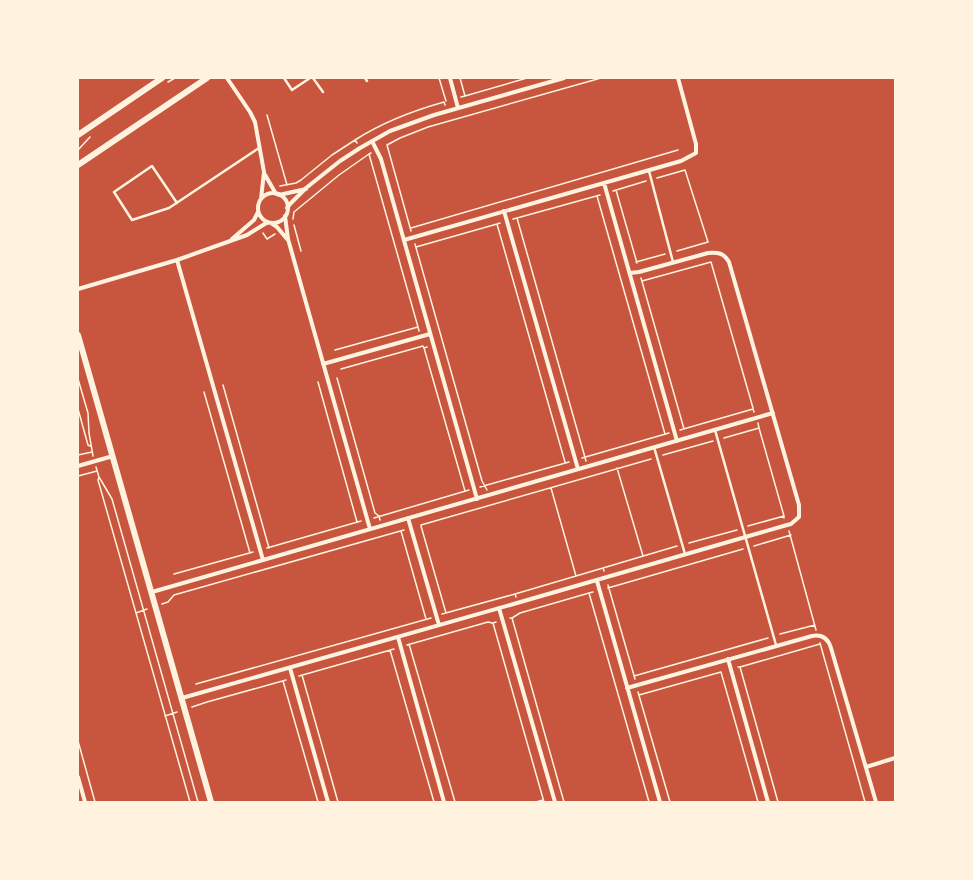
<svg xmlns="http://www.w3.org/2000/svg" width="973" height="880" viewBox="0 0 973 880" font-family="Lato,sans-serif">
	<rect width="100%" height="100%" fill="#c8553d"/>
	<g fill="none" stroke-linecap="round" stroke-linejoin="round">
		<path stroke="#fff3e0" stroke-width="1.5" d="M439,78L446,101
			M460,78L465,96L461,97
			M168,82L175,78
			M465,96L527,78
			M267,115L287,185
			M355,140C383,122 412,111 444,102L445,105
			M78,150L90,137
			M371,153L369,154L418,327
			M657,178L685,170L708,242L677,251
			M280,186L296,183L301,180L332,155L355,140L357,143
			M616,190L637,263
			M613,191L646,181
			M597,196L665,434
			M517,218L600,195
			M293,219L294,212L339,175L369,154
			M513,219L517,218L586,461
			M500,223L497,224L565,462
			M294,225L301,251
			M411,228L678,150
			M411,231L387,145L400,138L428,127L601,78
			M263,233L267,239L275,234
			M415,244L482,481L487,490
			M416,247L497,224
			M636,262L665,254
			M641,278L684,429
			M642,281L711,262L753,408
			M424,348L465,491
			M335,350L418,327L419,331
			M341,369L423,346L424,348L427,347
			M337,378L375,513L379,516L380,520
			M78,379L88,413L89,433L93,456
			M318,382L357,522
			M223,385L269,548
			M204,392L250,553
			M78,409L88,445L90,446
			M758,423L759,428
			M680,430L753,409L754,412
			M724,438L759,428L784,516
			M78,455L92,452
			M663,455L713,441
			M582,458L669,433
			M96,467L99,477L98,480L190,802
			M617,468L643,556
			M78,476L97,471
			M99,477L112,499L198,802
			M480,487L569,462
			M551,488L576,576
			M374,518L469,490
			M421,525L651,459
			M421,526L446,613
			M748,526L784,516V518
			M401,531L426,619
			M789,531L816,630
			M689,543L737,530
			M754,546L791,535
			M267,548L361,521
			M604,571L603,568L677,546
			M174,574L253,552
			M608,585L635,679
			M608,588L743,549
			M593,592L589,593L649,802
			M516,597L515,594L603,568
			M162,604L168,602L174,595L404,530
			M136,613L147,609
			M442,614L515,594
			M510,618H512L564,802
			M512,618L520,613L589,593
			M496,622L493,623L544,802
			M780,634L815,625
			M820,643L865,802
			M409,644L455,802
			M407,645L488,622L492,623
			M390,650L434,802
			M738,667H740L778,802
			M740,667L820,644
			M302,675L338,802
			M299,676L394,649
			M634,676L768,638
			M283,681L318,802
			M196,684L431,618
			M638,692L670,802
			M639,695L721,672L758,802
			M192,707L207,702L286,680
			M165,716L177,712
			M78,741L95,802
			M536,802L543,800"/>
		<path stroke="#fff3e0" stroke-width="2.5" d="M284,78L292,90L310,78
			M313,78L323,92
			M365,78L367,81
			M649,171L673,262
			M177,203L152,166L114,192L132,220L169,208L259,148
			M715,430L776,645
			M654,447L685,554"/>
		<path stroke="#fff3e0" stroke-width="4" d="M227,78L250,112L255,122L264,172L261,199
			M450,78L458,108
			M372,141L381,159L477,499
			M264,173L276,194
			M604,183L677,441
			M258 208a15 15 0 1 1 30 0a15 15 0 1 1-30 0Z
			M279,195L306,189
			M287,208L290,204L306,188L340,161L360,148L390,131L434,115L564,78
			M504,211L578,469
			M285,216L288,239L370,529
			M271,223L277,227L287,239
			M232,239L254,220L258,212
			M404,240L681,161L696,153V144L678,78
			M177,260L263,560
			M78,289L177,260L247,235L268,222
			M323,364L430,334
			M78,466L113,456
			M408,518L439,625
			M597,581L660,802
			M152,592L773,413
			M499,608L555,802
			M398,637L444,802
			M728,659L768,802
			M290,668L328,802
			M627,688L812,636C822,634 828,638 831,648L876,802
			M182,698L517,603L787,525L791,524L799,517V505L729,262C724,253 718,252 708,253L639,272L630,273
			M866,767L895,758
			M78,777L85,802"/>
		<path stroke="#fff3e0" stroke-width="6" d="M78,135L162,78
			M78,165L207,78
			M78,335L211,802"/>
	</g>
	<rect width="973" height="880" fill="none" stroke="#fff3e0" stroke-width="158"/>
</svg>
